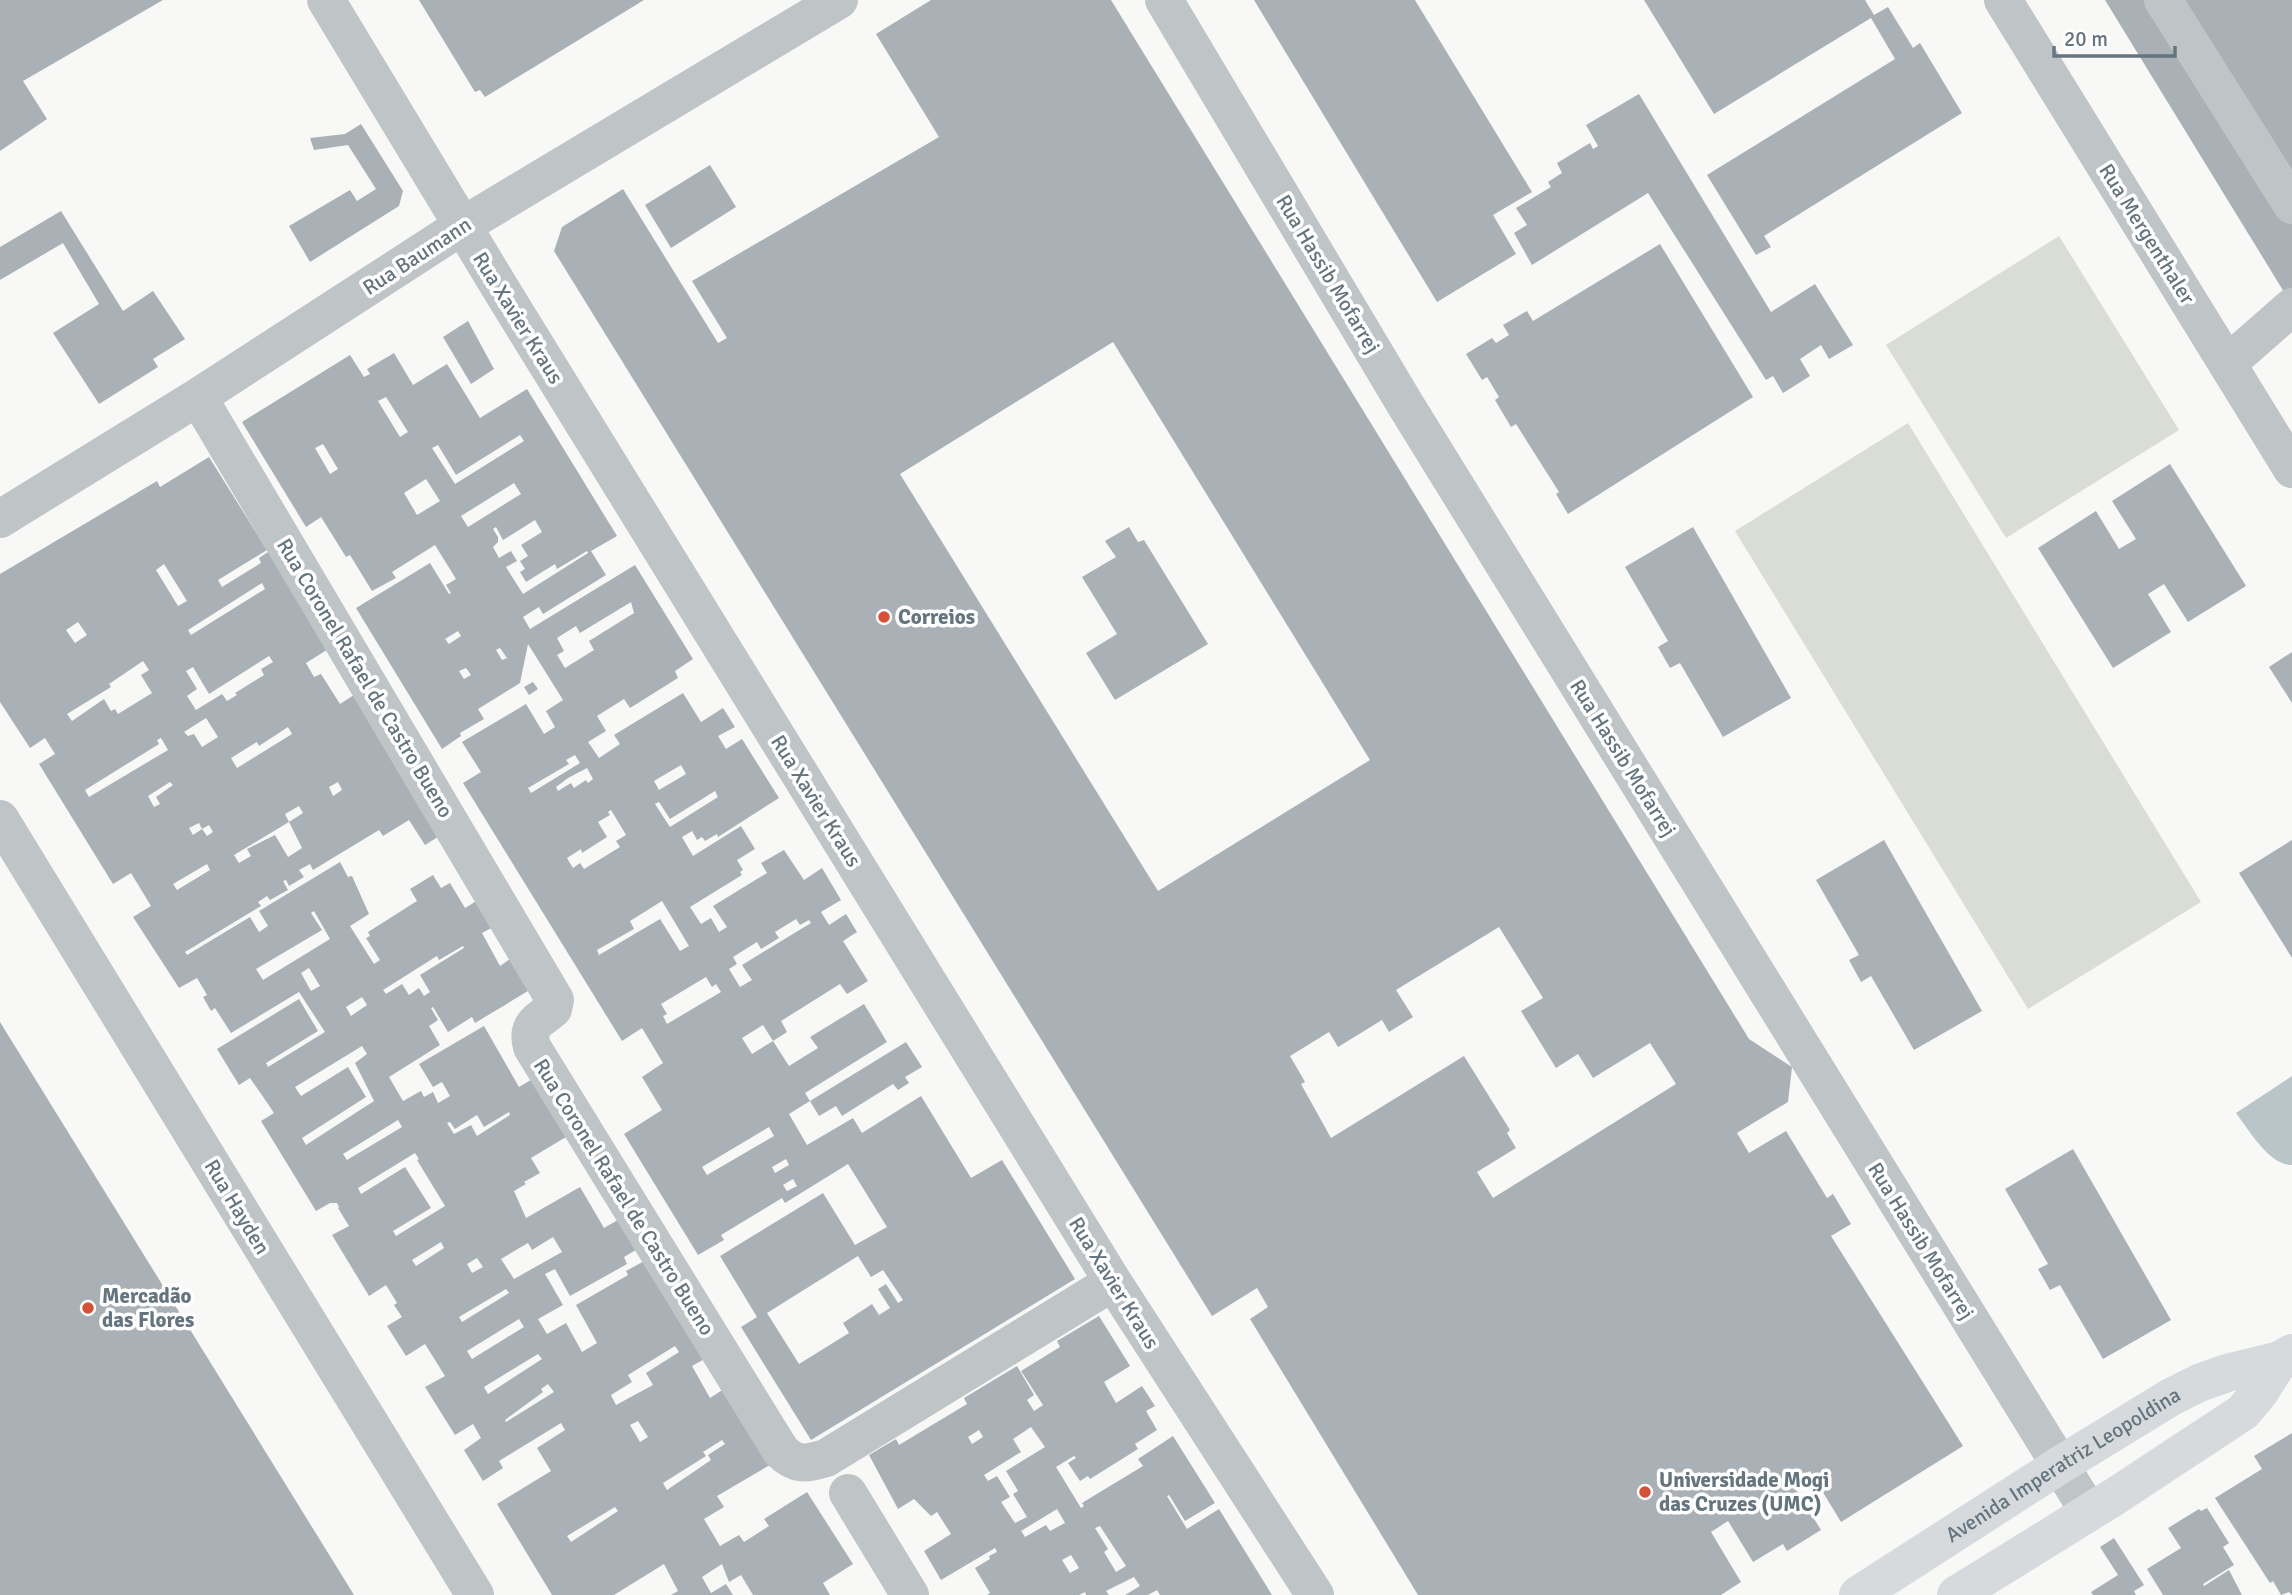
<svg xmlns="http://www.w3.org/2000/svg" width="2292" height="1595" viewBox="0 0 2292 1595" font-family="Signika,sans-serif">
	<rect width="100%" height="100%" fill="#f8f8f6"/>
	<path fill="#d9ddd5" d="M2059,236L2179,430L2006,538L1886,345Z
		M1908,423L2201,902L2028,1009L1735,531Z"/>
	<path fill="#b9c5c9" d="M2292,1076V1165C2270,1166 2248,1129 2236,1113Z"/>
	<path fill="#a9b1b6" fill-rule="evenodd" d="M0,0H163L23,81L47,119L0,151Z
		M419,0H644L485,97L480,90L475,92Z
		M931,0H1111L1749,1039L1792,1067L1788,1102L1737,1133L1749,1153L1786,1131L1827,1198L1833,1194L1851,1224L1831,1236L1963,1446L1841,1522L1810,1471L1792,1483L1821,1530L1787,1551L1783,1544L1753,1562L1728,1521L1711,1532L1741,1582L1721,1595H1418L1250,1319L1268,1307L1257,1288L1212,1316L554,251L562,227L623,189L718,343L727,338L692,281L939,137L876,34ZM1113,342L1370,760L1158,891L900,474ZM1499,927L1543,998L1521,1011L1556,1068L1578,1054L1593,1078L1650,1043L1676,1084L1493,1198L1477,1172L1516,1148L1507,1133L1510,1130L1464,1056L1331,1138L1301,1084L1305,1082L1290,1056L1329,1032L1338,1047L1382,1020L1389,1032L1413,1017L1396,990Z
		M1254,0H1415L1532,192L1493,215L1516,254L1437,302Z
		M1644,0H1865L1874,15L1888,7L1913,48L1920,43L1962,113L1764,236L1771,247L1756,255L1707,175L1895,59L1871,18L1714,114Z
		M2105,0H2292V305Z
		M1639,94L1771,312L1815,284L1853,345L1829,359L1821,345L1800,359L1810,376L1783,393L1773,376L1766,380L1648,193L1532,265L1514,233L1527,225L1516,208L1551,187L1548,182L1562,173L1557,163L1590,143L1593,149L1598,146L1586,125Z
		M361,124L403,191L399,206L310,262L289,226L350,190L357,201L376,189L348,145L314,150L310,138L345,134Z
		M710,165L736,207L671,248L645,205Z
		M61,211L123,311L153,291L185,339L153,359L158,367L99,404L53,333L99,304L63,243L0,280V247Z
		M1660,244L1753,397L1568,514L1556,494L1559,492L1516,424L1511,427L1495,400L1499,397L1487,377L1482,380L1466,354L1492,338L1496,343L1509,335L1503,325L1527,311L1533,321Z
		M468,321L494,369L471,384L443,337Z
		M394,353L413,385L447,364L480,418L527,389L617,536L591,551L606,575L543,614L539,607L523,617L530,629L635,565L693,659L675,671L678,678L630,708L624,699L597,716L606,731L588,742L599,758L620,744L614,735L683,693L701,722L723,708L735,727L718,736L726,749L742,739L779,798L718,837L717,834L705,841L702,837L697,840L692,831L682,837L693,856L741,826L755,849L737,860L743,870L740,872L742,875L690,907L701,924L711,918L719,932L727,927L713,906L767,873L761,863L784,850L804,880L822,868L841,900L821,912L829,925L846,914L857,932L843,941L868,981L847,994L840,984L781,1021L787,1032L773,1041L763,1025L742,1038L752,1054L773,1041L789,1066L818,1048L810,1037L864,1004L887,1042L805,1093L810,1101L789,1114L807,1145L853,1118L862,1133L921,1096L971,1178L1002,1160L1075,1279L811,1440L741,1327L757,1317L720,1256L823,1193L855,1245L887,1227L848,1164L785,1203L782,1198L721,1235L724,1240L698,1255L624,1134L662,1110L642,1077L663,1063L642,1028L622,1041L463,783L481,772L462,742L526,704L544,734L555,727L546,711L563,700L528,644L520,683L478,709L484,719L460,733L461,736L442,749L356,608L430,563L449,594L451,593L446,585L456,579L435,545L392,572L396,578L372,591L350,555L346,557L321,517L306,527L242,422L350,355L364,377L370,374L367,369ZM386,397L408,432L400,437L378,401ZM520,435L524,441L455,484L432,448L438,445L456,475ZM323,444L338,469L330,474L315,448ZM426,479L440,501L417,515L404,493ZM514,483L521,494L468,527L461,516ZM535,520L542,532L521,545L528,556L520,561L525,569L520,572L526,582L555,564L557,569L587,551L588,553L523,594L506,567L517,561L511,551L499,558L493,547L498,542V537L493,529L496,527L503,540ZM631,602L634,613L589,641L594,650L565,668L557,655L564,651L557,638L576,626L580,633ZM458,631L461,636L449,644L445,639ZM500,648L507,658L502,660L496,650ZM466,668L471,675L464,679L459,671ZM575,755L580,763L531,793L528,788L569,764L566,760ZM681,765L686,774L659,790L654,781ZM587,768L593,779L588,783L586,780L574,788L571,783L558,791L556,787L568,778ZM715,791L718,797L670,827L655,804L659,802L670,819ZM611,810L626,835L616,841L620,847L584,869L580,863L573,868L567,858L581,849L582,853L607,837L598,822L610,815L608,812ZM662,901L689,946L680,951L660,919L599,955L597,950L634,929L630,921ZM796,919L800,925L809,920L811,923L742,965L752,980L740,987L729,969L737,964L733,957L757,942L761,949L779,938L775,932ZM706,977L712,987L716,984L721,992L667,1024L663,1016L667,1014L661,1004ZM769,1127L774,1136L707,1175L702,1167ZM786,1159L789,1165L775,1173L772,1167ZM793,1179L797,1186L787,1191L783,1185ZM858,1256L871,1277L883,1270L903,1300L898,1303L886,1284L878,1289L890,1308L879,1315L872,1304L843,1323L849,1333L799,1364L767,1313Z
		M209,457L267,550L218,580L222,587L261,563L259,558L268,552L330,648L306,663L314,677L321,674L340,704L357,693L444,833L425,845L409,820L383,836L379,830L313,870L310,864L299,870L304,877L289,886L286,880L283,881L288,890L270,900L267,896L258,902L261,906L185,952L187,955L250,917L259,932L268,926L259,911L340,862L348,877L352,876L369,914L350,926L374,964L380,960L366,938L370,936L368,932L417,901L410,889L433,875L441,888L450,883L465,908L483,897L499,924L482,933L500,966L517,954L538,985L475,1023L472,1017L448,1032L433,1007L431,1008L438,1020L429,1026L440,1045L389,1077L403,1101L421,1091L424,1097L433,1092L438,1103L450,1096L442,1082L433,1087L419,1064L484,1026L519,1087L536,1077L571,1134L531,1158L540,1173L524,1182L526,1184L514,1191L526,1218L580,1187L604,1228L623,1217L641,1247L624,1257L627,1264L570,1296L555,1269L545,1274L563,1305L538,1319L547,1334L566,1323L582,1352L597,1343L576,1305L628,1275L626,1271L648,1259L708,1357L692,1366L710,1398L727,1387L775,1462L717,1496L724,1507L704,1519L720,1546L739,1535L744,1542L769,1526L764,1519L807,1492L853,1564L823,1583L830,1595H753L741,1575L729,1582L722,1564L702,1577L711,1593L726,1584L733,1595H671L678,1591L664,1564L614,1595H552L497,1504L551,1471L537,1448L565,1430L561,1423L499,1461L503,1468L483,1481L464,1450L481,1438L473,1424L455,1435L425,1387L445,1376L425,1344L406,1356L387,1326L402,1317L394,1305L397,1303L386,1285L369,1296L332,1235L349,1226L338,1208L339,1207L337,1203H330L316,1211L261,1121L274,1113L268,1104L250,1078L239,1085L217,1049L299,999L318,1031L266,1063L268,1067L325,1032L299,992L231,1033L215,1008L211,1011L203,997L207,995L197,978L179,988L133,917L151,906L131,873L113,884L39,764L55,754L45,738L30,748L0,702V574L157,481L160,487ZM164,564L187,601L178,606L156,570ZM262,583L265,589L191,635L188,630ZM78,622L87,635L75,643L66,630ZM269,656L273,662L261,669L264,675L235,693L237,695L227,701L222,694L196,710L187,696L197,689L186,671L193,667L209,694ZM143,661L149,670L141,675L152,693L118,714L115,709L111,711L104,699L72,721L67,714L111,687L109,684ZM206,718L218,737L202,747L194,734L188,736L184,732ZM288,727L292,734L237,768L231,758L257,742L259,746ZM161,738L168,750L89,797L85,790L159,744L157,740ZM170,782L173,785L156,797L160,804L154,807L148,796ZM338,782L342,790L333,796L329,787ZM299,806L303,813L289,822L302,848L288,857L275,835L247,849L251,856L239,863L234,855L289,822L285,814ZM199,823L202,829L209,825L213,832L207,836L202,829L193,835L189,828ZM207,864L210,870L177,890L173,884ZM314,911L330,939L263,980L256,969L322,930L311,913ZM463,946L464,948L420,975L430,992L424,996L419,988L409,995L402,984L386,994L383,990L437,956L439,960ZM309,968L320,986L311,991L301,973ZM362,997L367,1005L351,1016L346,1007ZM362,1046L367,1054L355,1063L374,1101L306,1145L302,1138L366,1097L348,1067L301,1096L295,1087ZM509,1112L510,1115L477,1136L471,1125L454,1134L447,1123L450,1122L455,1129L477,1115L484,1127ZM398,1120L402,1127L347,1160L343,1154ZM415,1153L419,1159L417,1160L445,1206L396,1236L393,1231L431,1208L405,1167L361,1194L358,1188ZM553,1237L562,1252L514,1279L501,1259L528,1243L532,1250ZM441,1242L444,1248L416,1266L412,1260ZM477,1258L483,1267L472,1273L467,1264ZM506,1289L509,1293L462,1322L459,1317ZM519,1319L524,1327L472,1359L467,1351ZM675,1346L679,1352L646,1373L653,1385L616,1405L611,1395L632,1382L628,1375ZM538,1354L542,1359L488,1394L484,1387ZM548,1384L554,1392L506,1422L505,1420L543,1392L541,1389ZM638,1421L648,1437L640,1442L630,1425ZM722,1440L725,1444L708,1455L711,1460L667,1490L663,1483L706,1456L703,1452ZM615,1507L618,1511L571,1542L567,1536Z
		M2170,464L2246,586L2188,622L2164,584L2148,594L2171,632L2113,668L2038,548L2096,511L2119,549L2136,539L2112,501Z
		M1129,527L1138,542L1144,540L1208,644L1115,700L1086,653L1117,634L1082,577L1116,557L1105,541Z
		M1693,527L1791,698L1723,737L1680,663L1670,668L1658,647L1668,641L1625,567Z
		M2292,652V703L2269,667Z
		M533,682L538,689L529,695L524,687Z
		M1884,840L1982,1011L1914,1050L1871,976L1861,982L1849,960L1859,955L1816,880Z
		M2292,840V958L2239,873Z
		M0,1022L354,1595H0Z
		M906,1042L922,1067L905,1077L909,1083L898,1090L893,1084L842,1116L836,1106L819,1116L810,1101Z
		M2073,1149L2171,1320L2103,1359L2060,1285L2050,1290L2038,1269L2048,1264L2005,1189Z
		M1099,1316L1130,1366L1104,1382L1116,1403L1142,1386L1155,1406L1146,1411L1157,1430L1135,1444L1138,1449L1090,1479L1088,1476L1080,1481L1068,1463L1076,1458L1074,1456L1056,1467L1081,1508L1084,1506L1082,1503L1143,1466L1138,1459L1173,1436L1215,1503L1185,1521L1169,1495L1167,1496L1187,1529L1219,1509L1272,1595H1160L1157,1590L1148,1595H1125L1140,1586L1134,1577L1106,1591L1109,1595H1086L1085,1592L1079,1595H987L990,1593L975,1568L990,1559L989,1556L997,1552L995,1548L941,1580L924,1551L951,1534L937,1512L931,1516L914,1499L898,1509L869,1455L896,1439L899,1445L967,1404L964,1398L1017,1366L1034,1395L1027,1400L1034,1411L1043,1405L1021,1371L1060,1347L1057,1341ZM1031,1427L1045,1447L1006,1471L1018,1491L1013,1494L1027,1517L1015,1523L1001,1502L1010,1497L997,1476L988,1481L984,1475L1021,1452L1013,1439ZM979,1430L983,1437L972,1444L968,1437ZM1057,1509L1065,1523L1050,1531L1046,1525L1025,1537L1021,1531ZM1100,1526L1126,1566L1116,1572L1104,1552L1108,1549L1095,1528ZM1071,1555L1079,1568L1070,1573L1062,1560Z
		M2292,1433V1595L2289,1592L2281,1595L2273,1581L2270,1583L2215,1498L2262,1469L2254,1456Z
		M2207,1508L2229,1543L2223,1547L2234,1565L2203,1584L2204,1586L2229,1570L2242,1595H2163L2147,1569L2181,1548L2168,1528L2199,1509L2201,1511Z
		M2114,1538L2144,1585L2134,1591L2136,1595H2093L2091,1592L2118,1575L2100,1547Z"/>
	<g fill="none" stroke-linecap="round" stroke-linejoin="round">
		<path stroke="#bfc4c7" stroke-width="38" d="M326,0L502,291L1113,1282L1315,1595
			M1164,0L1405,404L2089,1512
			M2003,0L2292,469
			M2163,0L2292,205
			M2227,364L2292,307
			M198,397L555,1000L553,1009C537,1022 526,1025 532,1047L781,1451C796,1466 806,1464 826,1458L1113,1282
			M0,519L198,397L462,226L839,0
			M0,819L475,1595
			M848,1493L910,1595"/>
		<g stroke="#d6dadd" stroke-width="38">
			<path id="s1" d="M1858,1595L2060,1465L2171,1397L2199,1383L2227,1373L2280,1360L2292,1353"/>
			<path d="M1956,1595L2114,1497L2243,1412L2259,1393L2280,1360"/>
		</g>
	</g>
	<g fill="#d75137" stroke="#fff" stroke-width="2.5">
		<circle cx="884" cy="617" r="7"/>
		<circle cx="88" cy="1308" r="7"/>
		<circle cx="1645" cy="1492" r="7"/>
	</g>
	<g text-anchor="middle" stroke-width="7" stroke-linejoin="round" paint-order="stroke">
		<g font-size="21" fill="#65757f" stroke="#fff">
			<text transform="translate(2147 234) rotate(58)" y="7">Rua Mergenthaler</text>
			<text transform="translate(417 256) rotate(-33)" y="7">Rua Baumann</text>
			<text transform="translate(1328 274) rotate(59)" y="7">Rua Hassib Mofarrej</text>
			<text transform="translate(518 318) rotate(58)" y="7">Rua Xavier Kraus</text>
			<text transform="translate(365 678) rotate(59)" y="7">Rua Coronel Rafael de Castro Bueno</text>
			<text transform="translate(1623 758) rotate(58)" y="7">Rua Hassib Mofarrej</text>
			<text transform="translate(816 801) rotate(58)" y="7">Rua Xavier Kraus</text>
			<text transform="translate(624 1197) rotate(58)" y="7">Rua Coronel Rafael de Castro Bueno</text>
			<text transform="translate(237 1207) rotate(59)" y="7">Rua Hayden</text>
			<text transform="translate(1921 1241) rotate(58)" y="7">Rua Hassib Mofarrej</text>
			<text transform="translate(1114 1283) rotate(58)" y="7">Rua Xavier Kraus</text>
			<text dy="7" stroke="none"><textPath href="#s1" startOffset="243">Avenida Imperatriz Leopoldina</textPath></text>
		</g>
		<g font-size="21" font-weight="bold" fill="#65757f" stroke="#fff" text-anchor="start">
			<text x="898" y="624">Correios</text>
			<text x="102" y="1303">Mercadão<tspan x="102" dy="24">das Flores</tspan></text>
			<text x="1659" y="1487">Universidade Mogi<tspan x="1659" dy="24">das Cruzes (UMC)</tspan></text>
		</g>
	</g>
	<path d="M2054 46v10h121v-10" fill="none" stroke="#65757f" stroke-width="3.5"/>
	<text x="2064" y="46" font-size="21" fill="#65757f" stroke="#ffffff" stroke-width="5" paint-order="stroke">20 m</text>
</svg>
